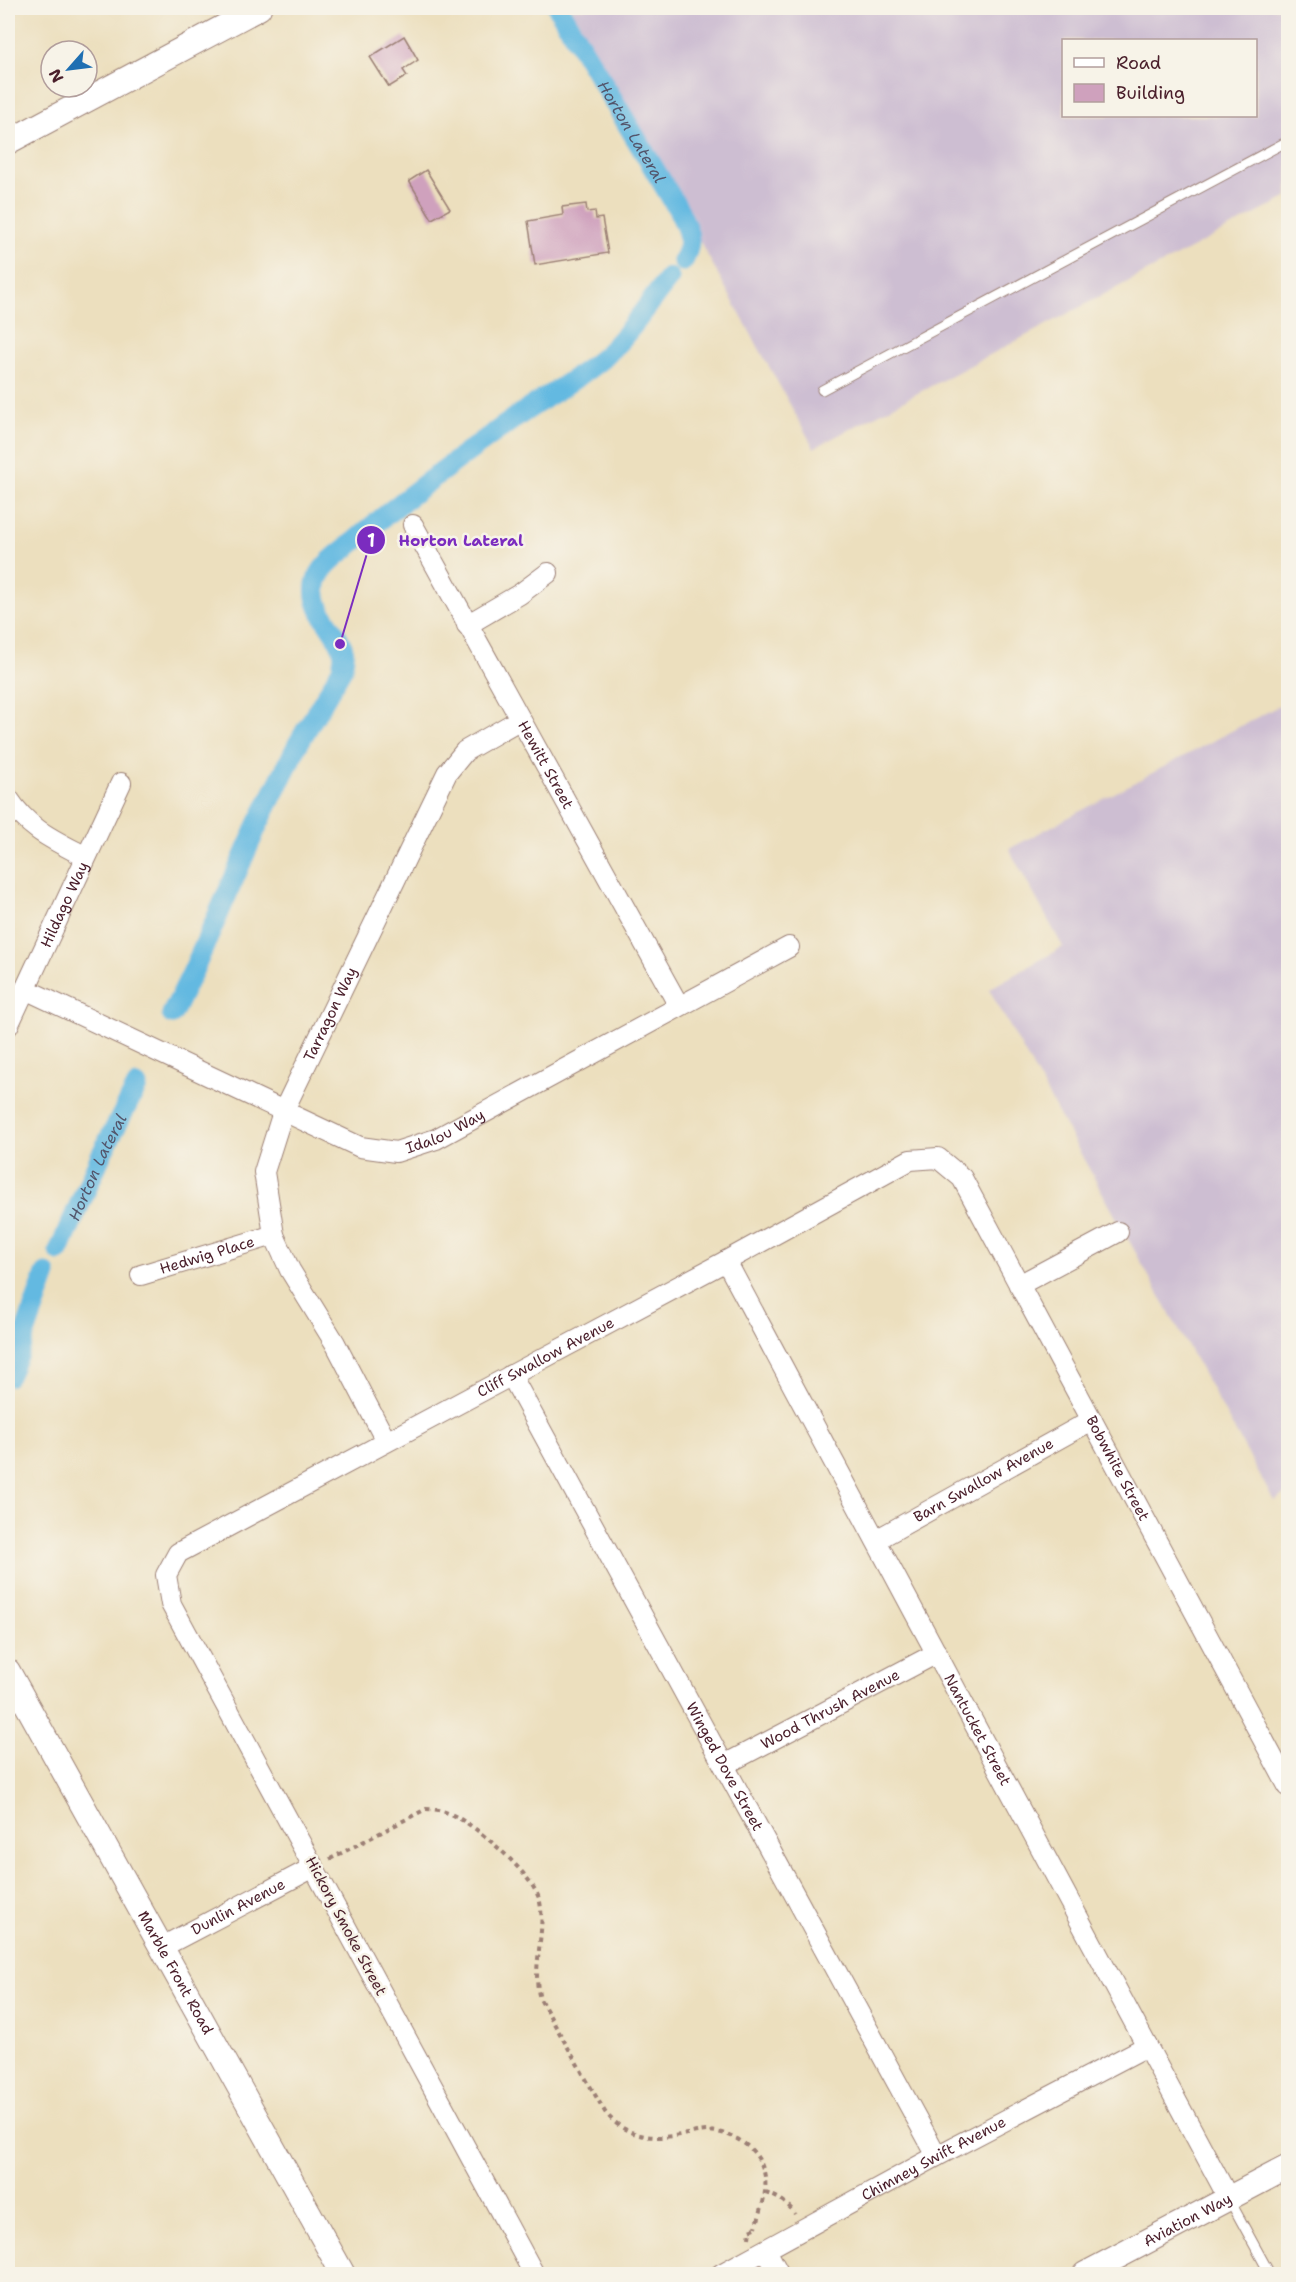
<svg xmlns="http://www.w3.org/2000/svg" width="1296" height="2282" viewBox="0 0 1296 2282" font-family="'Shantell Sans',sans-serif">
	<rect width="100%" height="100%" fill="#f7f3e8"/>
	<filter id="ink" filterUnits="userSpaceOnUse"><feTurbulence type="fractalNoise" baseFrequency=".0167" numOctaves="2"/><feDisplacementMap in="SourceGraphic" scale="12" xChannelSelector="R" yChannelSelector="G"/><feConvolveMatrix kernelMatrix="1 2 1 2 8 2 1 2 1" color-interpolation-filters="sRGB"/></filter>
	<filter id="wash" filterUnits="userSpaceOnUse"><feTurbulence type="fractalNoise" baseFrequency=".008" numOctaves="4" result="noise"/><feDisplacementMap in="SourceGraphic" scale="24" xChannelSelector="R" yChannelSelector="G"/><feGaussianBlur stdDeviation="1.35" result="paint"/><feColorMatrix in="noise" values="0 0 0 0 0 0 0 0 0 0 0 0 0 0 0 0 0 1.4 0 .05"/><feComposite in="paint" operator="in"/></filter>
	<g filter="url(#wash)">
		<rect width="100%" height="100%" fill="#ecdfbe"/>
		<path fill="#cdbed2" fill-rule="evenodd" d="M571,8H1288V197L814,448ZM1064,40H1256V116H1064Z
			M1288,701V1493L1274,1501L989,989L1063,947L1009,849Z"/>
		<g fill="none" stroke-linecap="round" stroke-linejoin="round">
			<g stroke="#64b9e1" stroke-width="21">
				<path id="s1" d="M558,8L678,209C688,230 694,239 683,261"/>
				<path d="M172,1014L194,969L258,824L298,744L342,669C342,665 344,660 344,655C342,632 311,614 316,584C320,565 342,552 355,541C405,497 460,457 515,418C544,397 577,380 605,356C629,334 648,304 669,278"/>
				<path id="s2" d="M59,1251L102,1153L137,1086"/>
				<path d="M8,1376L17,1356L46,1274"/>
			</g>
		</g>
		<g id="blocks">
			<path fill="#cfa1bd" d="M404,36L418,60L403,70L407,76L389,87L370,57Z
				M426,170L450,209L432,219L409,181Z
				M586,204L587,212L595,211L596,219L602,218L608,253L535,265L528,221L563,215L562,207Z"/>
		</g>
	</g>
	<g filter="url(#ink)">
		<use href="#blocks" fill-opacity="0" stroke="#9b7f74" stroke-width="1.5"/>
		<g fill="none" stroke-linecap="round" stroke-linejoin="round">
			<defs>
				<path id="service" d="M822,390L1288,141
					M1229,2199L1270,2274"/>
				<g id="minor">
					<path id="s3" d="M413,525L679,1006"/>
					<path d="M467,625L520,594L548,573"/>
					<path d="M8,798C29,830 54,840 86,857"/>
					<path id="s4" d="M25,989L360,1147L396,1152L436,1139L789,947"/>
					<path id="s5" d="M8,1026L121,783"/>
					<path id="s6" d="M726,1261L1229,2199"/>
					<path id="s7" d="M141,1275L274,1235"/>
					<path d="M1019,1285L1118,1232"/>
					<path id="s8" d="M511,1375L937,2156"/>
					<path id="s9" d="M386,1441L335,1343L290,1270L274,1235L264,1172L283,1112L447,773L465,751L519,720"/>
					<path id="s10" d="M876,1540L1092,1420"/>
					<path id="s11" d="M724,1765L937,1653"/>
					<path id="s12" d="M162,1947L314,1867"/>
					<path d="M766,2250L779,2274"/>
					<path id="s13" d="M534,2274L171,1604L166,1575L178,1553L726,1261L910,1160L938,1158L962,1178L1288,1786"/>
					<path id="s14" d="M721,2274L937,2156L1147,2046"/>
				</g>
				<g id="tertiary">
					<path d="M8,142L259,8"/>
					<path id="s15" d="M8,1671L343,2274"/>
					<path id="s16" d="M1085,2274L1288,2167"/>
				</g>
			</defs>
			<use href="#service" stroke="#9b7f74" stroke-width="11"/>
			<use href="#minor" stroke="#9b7f74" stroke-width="22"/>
			<use href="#tertiary" stroke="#9b7f74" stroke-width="26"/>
			<path stroke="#9b7f74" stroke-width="4" stroke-dasharray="4.5 4.5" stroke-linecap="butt" d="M330,1859L426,1809C436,1809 444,1811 453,1815C477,1826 535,1876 540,1902C546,1935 531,1967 540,1999L605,2112C625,2137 651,2140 680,2135C689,2134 699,2131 708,2131C734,2132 761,2149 765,2177C767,2194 761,2211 756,2227
				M765,2193C777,2196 788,2203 795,2214
				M749,2238L750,2230L758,2227"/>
			<use href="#service" stroke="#fff" stroke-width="9"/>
			<use href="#minor" stroke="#fff" stroke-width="20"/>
			<use href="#tertiary" stroke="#fff" stroke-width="24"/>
		</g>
	</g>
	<g text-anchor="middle" stroke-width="5" stroke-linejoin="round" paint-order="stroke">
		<g font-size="15" fill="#4a1f2b" stroke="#f7f3e8">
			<text dy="5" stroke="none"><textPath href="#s3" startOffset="274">Hewitt Street</textPath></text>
			<text dy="5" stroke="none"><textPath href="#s5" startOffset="134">Hildago Way</textPath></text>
			<text dy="5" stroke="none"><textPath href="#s9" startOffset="470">Tarragon Way</textPath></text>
			<text dy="5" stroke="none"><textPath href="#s4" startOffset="460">Idalou Way</textPath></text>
			<text dy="5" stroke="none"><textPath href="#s7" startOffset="69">Hedwig Place</textPath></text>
			<text dy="5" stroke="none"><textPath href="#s13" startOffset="1233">Cliff Swallow Avenue</textPath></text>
			<text dy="5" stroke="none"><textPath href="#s13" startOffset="2036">Bobwhite Street</textPath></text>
			<text dy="5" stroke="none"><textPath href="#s10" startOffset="123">Barn Swallow Avenue</textPath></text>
			<text dy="5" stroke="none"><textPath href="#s11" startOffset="120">Wood Thrush Avenue</textPath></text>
			<text dy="5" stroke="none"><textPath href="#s6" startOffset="532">Nantucket Street</textPath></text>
			<text dy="5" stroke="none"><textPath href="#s8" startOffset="446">Winged Dove Street</textPath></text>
			<text dy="5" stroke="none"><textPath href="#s12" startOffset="86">Dunlin Avenue</textPath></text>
			<text transform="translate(346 1926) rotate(62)" y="5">Hickory Smoke Street</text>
			<text dy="5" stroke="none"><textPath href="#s15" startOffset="345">Marble Front Road</textPath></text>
			<text dy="5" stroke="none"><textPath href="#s14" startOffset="242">Chimney Swift Avenue</textPath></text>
			<text dy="5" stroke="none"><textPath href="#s16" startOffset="116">Aviation Way</textPath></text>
		</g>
		<g font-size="16" font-style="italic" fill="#53556b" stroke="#f7f3e8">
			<text dy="6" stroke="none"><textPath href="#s1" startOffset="144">Horton Lateral</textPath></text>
			<text dy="6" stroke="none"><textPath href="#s2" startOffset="92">Horton Lateral</textPath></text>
		</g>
	</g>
	<path fill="none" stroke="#7b2cbf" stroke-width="2" d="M340 644L371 540"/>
	<g fill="#7b2cbf" stroke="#f7f3e8" stroke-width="2">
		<circle cx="340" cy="644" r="6"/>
		<circle cx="371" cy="540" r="15"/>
	</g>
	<g font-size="18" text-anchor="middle" font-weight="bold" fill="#fff">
		<text x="371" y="547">1</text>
	</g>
	<g font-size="16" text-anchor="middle" font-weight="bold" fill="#7b2cbf" stroke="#f7f3e8" stroke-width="5" stroke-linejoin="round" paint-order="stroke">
		<text x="461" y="546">Horton Lateral</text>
	</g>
	<rect width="1296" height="2282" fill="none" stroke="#f7f3e8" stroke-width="30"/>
	<rect x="1062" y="39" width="195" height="78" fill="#f7f3e8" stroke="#b29e9c" stroke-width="1.5"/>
	<rect x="1074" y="58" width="30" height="9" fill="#ffffff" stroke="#b29e9c" stroke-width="1.5"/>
	<text x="1116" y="69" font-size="18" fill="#4a1f2b">Road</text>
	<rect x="1074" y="84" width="30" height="18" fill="#cfa1bd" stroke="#b29e9c" stroke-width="1.5"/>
	<text x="1116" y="99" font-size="18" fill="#4a1f2b">Building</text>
	<g transform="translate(69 69) rotate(242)"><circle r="28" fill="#f7f3e8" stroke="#b29e9c" stroke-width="1.5"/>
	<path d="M0-4.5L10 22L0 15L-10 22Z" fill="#1f6fb2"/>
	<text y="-9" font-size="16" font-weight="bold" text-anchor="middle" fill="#4a1f2b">N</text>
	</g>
</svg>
